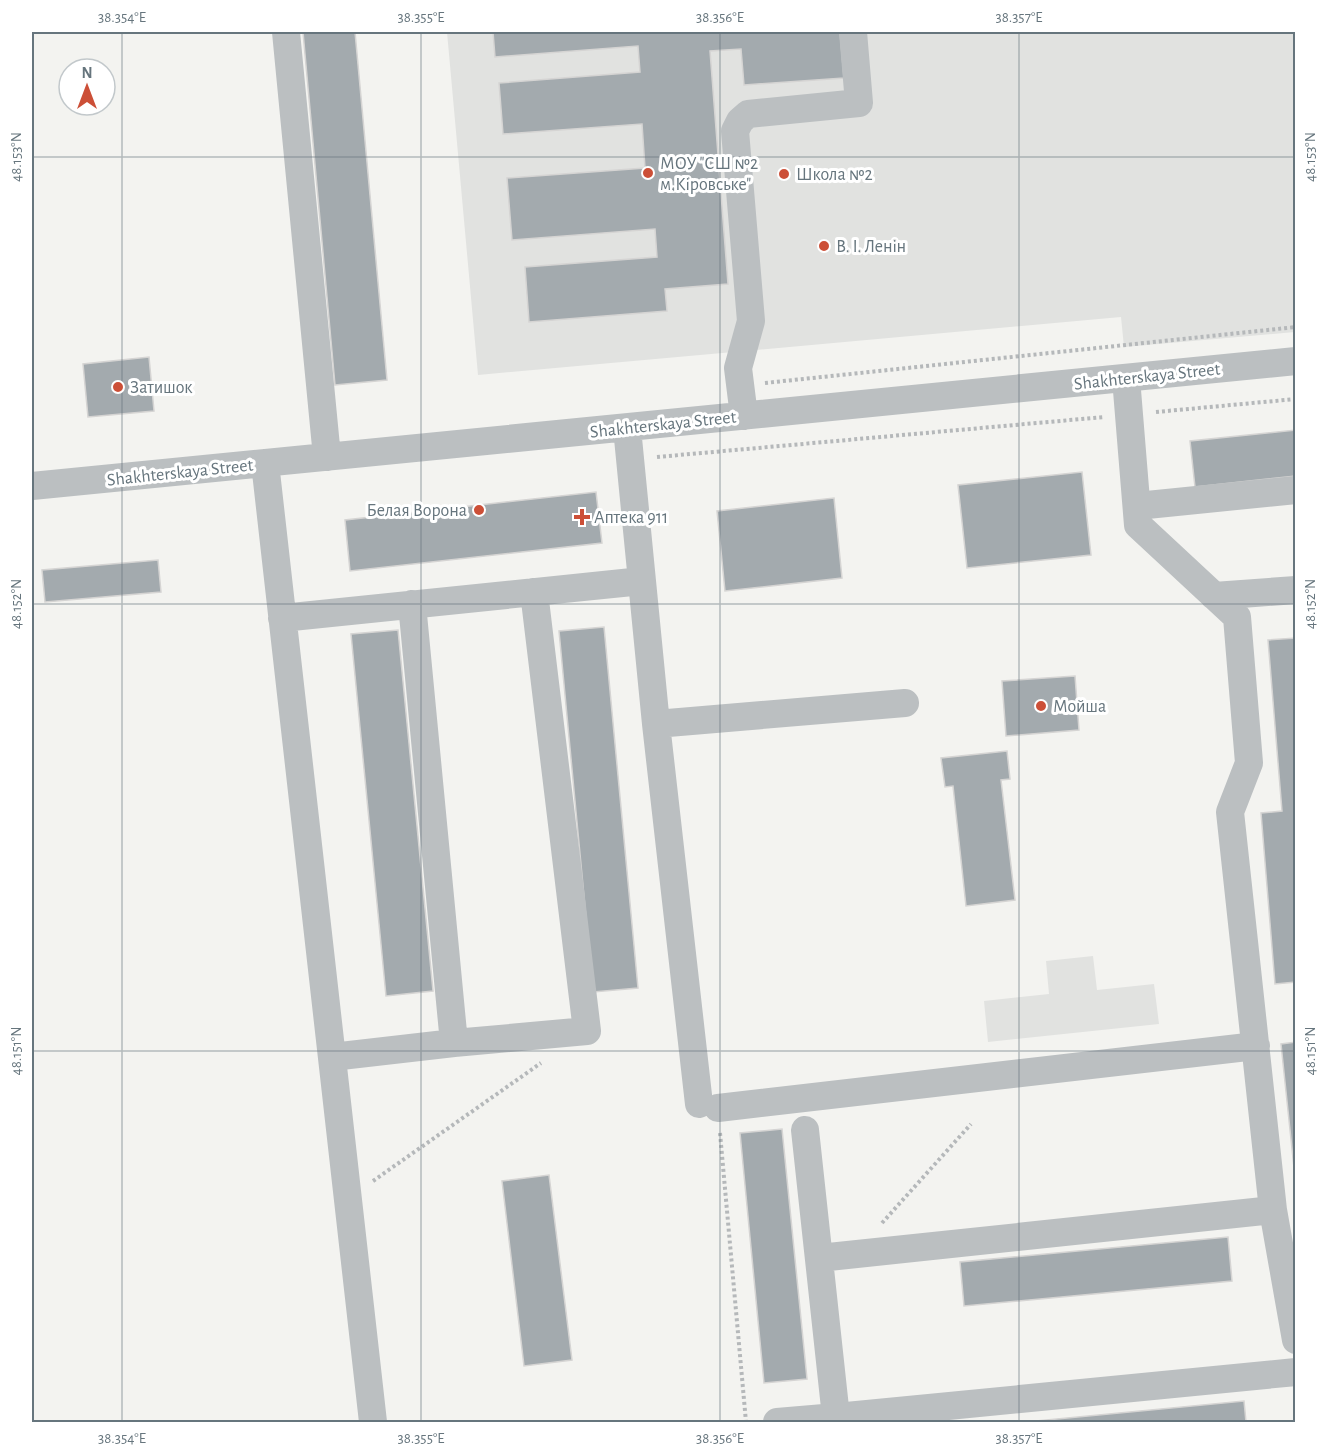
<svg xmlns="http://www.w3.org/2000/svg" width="1327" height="1454" viewBox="0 0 1327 1454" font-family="'Alegreya Sans',sans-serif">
	<rect width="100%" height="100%" fill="#f3f3f0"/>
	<path fill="#e1e2e0" d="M447,32H1295V332L1124,347L1121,317L478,375Z
		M1093,956L1097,990L1154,984L1159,1024L988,1042L984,1001L1049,994L1046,961Z"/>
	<path fill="#a3aaae" stroke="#d5d4d3" stroke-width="1.5" d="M303,32H355L387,380L335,385Z
		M493,32H840L844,78L744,85L741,49L710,51L728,284L665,289L667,311L529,322L525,267L657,257L655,229L512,240L507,178L645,168L642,124L503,134L499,83L640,72L638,46L495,57Z
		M149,357L154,411L88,417L83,364Z
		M1296,430V476L1195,487L1190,441Z
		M1082,472L1091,555L967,568L958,485Z
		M596,492L602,543L350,571L345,520Z
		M834,498L842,578L725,591L717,511Z
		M158,560L161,592L45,602L42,570Z
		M604,627L638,988L593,992L559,631Z
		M398,630L433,991L386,996L351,634Z
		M1296,638V982L1275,984L1261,813L1282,811L1268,640Z
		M1075,676L1079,730L1006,736L1002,681Z
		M1007,751L1010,779L1001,780L1015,900L966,906L953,786L945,787L941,758Z
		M1296,1042V1187L1281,1044Z
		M782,1129L807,1379L764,1383L740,1133Z
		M549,1175L572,1360L524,1366L502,1181Z
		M1228,1237L1232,1281L964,1306L960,1262Z
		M1244,1401L1246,1422H1017L1036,1421Z"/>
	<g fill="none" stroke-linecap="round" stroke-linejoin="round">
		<path stroke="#b5b8ba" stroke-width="4" stroke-dasharray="3 3" stroke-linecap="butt" d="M765,383L1296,327
			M1156,412L1296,399
			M657,457L1104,417
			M720,1133L746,1422
			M373,1181L541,1063
			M882,1223L971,1124"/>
		<path stroke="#bbbfc1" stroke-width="28" d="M286,32L327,457
			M1126,378L1138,525L1237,617L1249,763L1230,812L1273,1210L1296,1340
			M744,416L738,368L751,321L735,131L740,121L748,114L859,103L853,32
			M627,428L656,724L905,703
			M265,463L373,1422
			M32,486L1296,361
			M1137,506L1296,490
			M1214,596L1296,590
			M412,604L454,1043
			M282,618L642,581
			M656,724L699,1104
			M332,1057L454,1043L587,1031L534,592
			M718,1108L1256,1046
			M805,1130L836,1417L1296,1372
			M819,1258L1273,1210
			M777,1422L836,1417"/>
	</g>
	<path fill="none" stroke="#66757d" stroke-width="1.5" stroke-opacity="0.45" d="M122,32V1422M421,32V1422M720,32V1422M1019,32V1422M32,157H1296M32,604H1296M32,1051H1296"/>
	<g fill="#cc4f37" stroke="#fff" stroke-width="2">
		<circle cx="648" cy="173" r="6"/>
		<circle cx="784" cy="174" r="6"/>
		<circle cx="824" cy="246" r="6"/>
		<circle cx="118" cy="387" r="6"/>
		<circle cx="479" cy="510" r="6"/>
		<path d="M579 508h6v6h6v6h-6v6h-6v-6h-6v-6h6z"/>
		<circle cx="1041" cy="706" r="6"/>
	</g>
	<g text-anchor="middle" stroke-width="6" stroke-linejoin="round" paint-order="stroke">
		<g font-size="18" fill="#66757d" stroke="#fff" text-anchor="start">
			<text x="660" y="169">МОУ "СШ №2<tspan x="660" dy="21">м.Кіровське"</tspan></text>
			<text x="796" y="180">Школа №2</text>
			<text x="836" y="252">В. І. Ленін</text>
			<text x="130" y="393">Затишок</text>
			<text x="467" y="516" text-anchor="end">Белая Ворона</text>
			<text x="594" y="523">Аптека 911</text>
			<text x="1053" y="712">Мойша</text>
		</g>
		<g font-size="18" fill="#66757d" stroke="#fff">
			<text transform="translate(1147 376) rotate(-6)" y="6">Shakhterskaya Street</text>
			<text transform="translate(663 424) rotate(-6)" y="6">Shakhterskaya Street</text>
			<text transform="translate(180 472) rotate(-6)" y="6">Shakhterskaya Street</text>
		</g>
	</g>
	<rect width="1327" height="1454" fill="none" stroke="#ffffff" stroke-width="66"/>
	<g transform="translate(87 87)"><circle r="28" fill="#ffffff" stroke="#c2c8cb" stroke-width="1.5"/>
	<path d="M0-4.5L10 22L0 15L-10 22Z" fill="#cc4f37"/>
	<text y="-9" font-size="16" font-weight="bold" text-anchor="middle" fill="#66757d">N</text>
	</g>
	<rect x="33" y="33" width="1261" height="1388" fill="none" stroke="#66757d" stroke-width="2"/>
	<g font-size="15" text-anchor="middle" fill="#66757d">
		<text x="122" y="22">38.354°E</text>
		<text x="421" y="22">38.355°E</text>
		<text x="720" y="22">38.356°E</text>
		<text x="1019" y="22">38.357°E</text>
		<text transform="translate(16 157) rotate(-90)" y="5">48.153°N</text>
		<text transform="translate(1310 157) rotate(-90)" y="5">48.153°N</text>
		<text transform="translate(16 604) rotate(-90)" y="5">48.152°N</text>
		<text transform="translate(1310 604) rotate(-90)" y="5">48.152°N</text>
		<text transform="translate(16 1051) rotate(-90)" y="5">48.151°N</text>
		<text transform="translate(1310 1051) rotate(-90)" y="5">48.151°N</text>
		<text x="122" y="1443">38.354°E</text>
		<text x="421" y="1443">38.355°E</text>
		<text x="720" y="1443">38.356°E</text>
		<text x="1019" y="1443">38.357°E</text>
	</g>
</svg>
